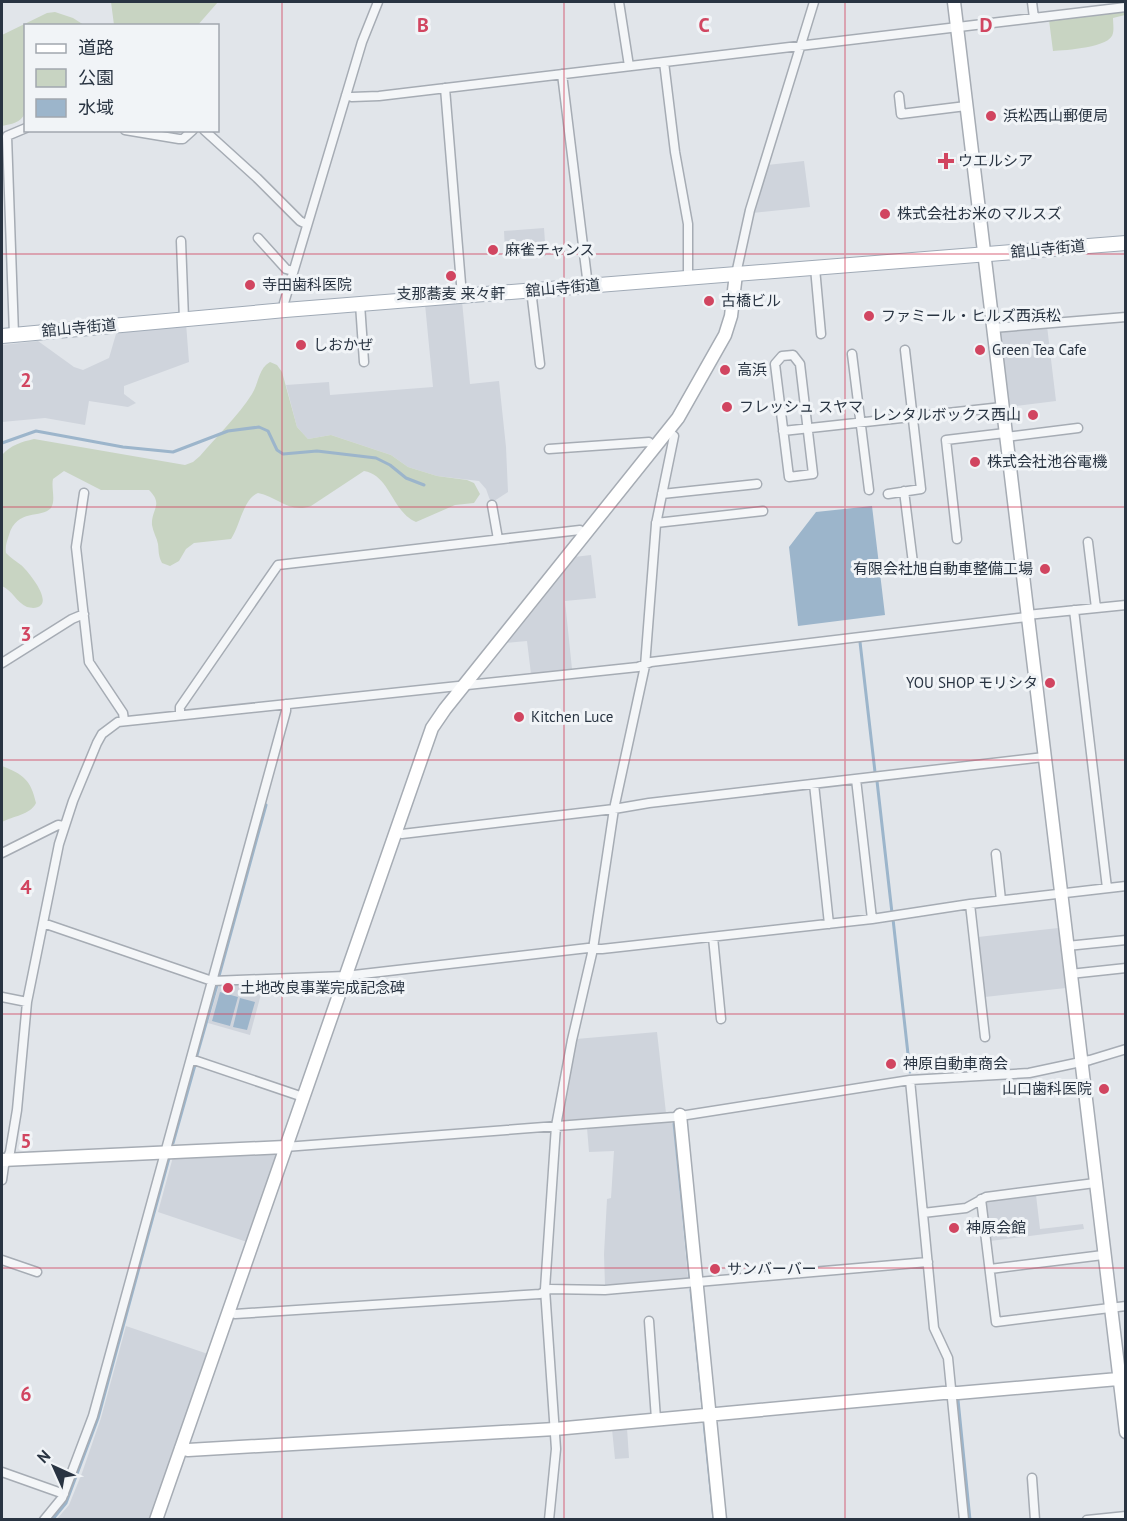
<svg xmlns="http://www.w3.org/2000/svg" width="1127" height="1521" viewBox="0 0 1127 1521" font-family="'PT Sans','Noto Sans JP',sans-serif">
	<rect width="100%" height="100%" fill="#e1e5ea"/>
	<path fill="#cfd4dc" d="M804,161L810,207L753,213L767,165Z
		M544,228L546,256L526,257L522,256V250L505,252L504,231Z
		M462,301L470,384L499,381L506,447L508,492L491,503L486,489L479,481L437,476L408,467L391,455L331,435L308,439L297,427L286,385L329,382L330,395L433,387L425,304Z
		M186,323L189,362L124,386V394L136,403L128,407L89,401L85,425L45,418L2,422V345L38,341L74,367L83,370L109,358L116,334L121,333V329Z
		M1047,326L1056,401L1008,407L999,331Z
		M591,555L596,598L565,601L572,669L531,674L527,641L505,643L574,557Z
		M1058,928L1066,988L985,997L978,937Z
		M264,983L250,1035L208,1023L219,985Z
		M657,1032L666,1113L563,1121L561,1119L576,1039Z
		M670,1122L673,1124L688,1278L605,1286L604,1254L607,1199L611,1198L614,1151L589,1152L587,1128Z
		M275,1152L277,1155L247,1242L158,1212L173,1157Z
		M1036,1195L1040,1229L1083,1224L1084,1229L990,1241L985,1201Z
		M126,1326L208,1354L150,1519L56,1520L69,1505L82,1473L101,1418Z
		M627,1428L629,1458L615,1459L612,1429Z"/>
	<path fill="#c8d4c2" d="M111,2H218L197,26L114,25Z
		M1125,11V15L1113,18C1113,22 1114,29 1113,33C1111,48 1065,50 1053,51L1049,20Z
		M55,12L73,18L84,25L26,26L25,113C21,123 11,124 2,126V35L47,13Z
		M270,362L277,365L282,372L297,427L308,439L331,435L391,455L408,467L437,476L467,480L474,483L480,494L474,503L455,505L416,522C392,512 390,475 364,471L311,506C290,514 278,497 258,493C243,499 240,526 231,539L194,543L186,549L179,561L170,566L162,563C158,555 159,552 158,544C157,538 153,532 152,525C151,509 164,505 149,490H101L64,471L53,479C51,488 56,500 51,508C41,519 17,508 9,535C7,541 5,546 6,553C11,558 16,561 21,565C28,571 49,597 41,605C37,609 31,608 27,607C17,603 12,590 2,586V455C11,445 21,442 34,439L185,465L193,462L200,456C217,436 238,416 252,394C259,383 258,369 270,362Z
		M2,766C23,774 31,780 36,803C30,815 13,816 2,822Z"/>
	<path fill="#9cb5cb" d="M872,506L885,615L798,626L789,547L816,512Z
		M220,992L238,997L230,1026L212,1021Z
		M240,998L255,1002L247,1030L233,1027Z"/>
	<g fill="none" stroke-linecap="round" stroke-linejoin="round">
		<path stroke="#9cb5cb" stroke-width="3" d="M2,443L36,431L123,447L173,452L228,431L259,427L268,431L277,450L283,454L317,451L376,458L390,465L406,478L424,485
			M860,642L875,772
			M877,781L892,913
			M893,919L910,1072
			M219,976L266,805
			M197,1055L217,985
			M674,1123L690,1278
			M173,1143L195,1065
			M691,1290L703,1408
			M958,1400L970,1520
			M704,1422L714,1520
			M52,1520L66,1503L98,1418L169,1158"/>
		<defs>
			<path id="street" d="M619,2L629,66
				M1032,2L1034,18
				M664,62L675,152L688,224V278
				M562,74L588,286
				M445,88L462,296
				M346,95L352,97L379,96L1126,7
				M899,96L901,114L966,106
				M125,130L179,139H183L193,130
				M204,130L257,178L300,221L306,224
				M258,238L286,269L293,271
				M181,241L184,319
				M815,268L821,334
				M736,274L750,210L814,2
				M531,290L540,364
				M360,304L364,362
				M285,310L284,303L362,42L378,2
				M993,328L1126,317
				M14,335L7,136L26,128
				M852,354L869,490
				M793,355L800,364L813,474L789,477L775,364L782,356Z
				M783,431L1002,407
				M1006,437L1078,428
				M549,449L649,442L655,447
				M904,491L914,571
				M84,493L76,547L89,662L123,713L124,720
				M662,494L757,484
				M888,494L921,489L905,350
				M492,505L498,539
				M656,523L763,511
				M957,539L946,440L1005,433
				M1088,542L1096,608
				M1074,610L1107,888
				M1027,615L1126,605
				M2,663L72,619L84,614
				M180,714V707L278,565L580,530L585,534
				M856,779L872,919
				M814,784L829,924
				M395,831L402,834L614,809L649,803L1044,757
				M2,853L58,825L64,826
				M996,854L1001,900
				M970,904L985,1037
				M43,923L212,981L345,976L588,948L602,949L872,919L970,904L1126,886
				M713,937L721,1019
				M1067,946L1126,940
				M1070,974L1126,968
				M2,997L27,1002
				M191,1059L303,1097
				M910,1080L934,1328L948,1358L964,1520
				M285,1147L674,1117L910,1080L1029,1073L1090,1060L1126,1049
				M2,1180L4,1166L10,1152L17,1110L27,1002L59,844L73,801L97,743L102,734L118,722L638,667L651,662L1027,617
				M981,1199L996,1322L1126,1306
				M923,1213L966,1208L986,1197L1095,1183
				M2,1260L37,1272
				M990,1269L1103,1255
				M228,1312L235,1314L540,1294L550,1289L605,1290L928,1262
				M649,1321L656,1419
				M2,1472L64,1494
				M1032,1478L1035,1520
				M44,1520L62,1498L93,1416L286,711V704
				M549,1520L556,1449L545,1289L556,1126L572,1040L593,949L614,809L645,666L656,524L674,436L668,431
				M1087,1520L1126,1516"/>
			<path id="secondary" d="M954,2L1126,1432
				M680,1115L720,1520
				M2,1160L285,1147
				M181,1448L188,1450L555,1429L943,1393H958L1118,1379
				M156,1520L432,728L445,709L678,418L725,335L731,316L736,274"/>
			<path id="primary" d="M2,336L285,310L1126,243"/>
		</defs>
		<use href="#street" stroke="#a6acb4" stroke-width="11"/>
		<use href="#secondary" stroke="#a6acb4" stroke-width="15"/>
		<use href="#primary" stroke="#a0aab6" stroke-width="16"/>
		<use href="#street" stroke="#f4f6f8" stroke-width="8"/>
		<use href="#secondary" stroke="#fff" stroke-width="12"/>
		<use href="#primary" stroke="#fff" stroke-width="14"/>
	</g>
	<path fill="none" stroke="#d14560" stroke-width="1.5" stroke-opacity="0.55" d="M282,2V1520M564,2V1520M845,2V1520M2,254H1126M2,507H1126M2,760H1126M2,1014H1126M2,1268H1126"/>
	<g fill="#d14560" stroke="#f1f4f7" stroke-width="2">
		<circle cx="991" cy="116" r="6"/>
		<path d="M943 152h6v6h6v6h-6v6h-6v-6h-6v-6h6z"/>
		<circle cx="885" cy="214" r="6"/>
		<circle cx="493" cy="250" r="6"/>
		<circle cx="451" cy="276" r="6"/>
		<circle cx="250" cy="285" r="6"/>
		<circle cx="709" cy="301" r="6"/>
		<circle cx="869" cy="316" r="6"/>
		<circle cx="301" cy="345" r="6"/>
		<circle cx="980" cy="350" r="6"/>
		<circle cx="725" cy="370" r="6"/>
		<circle cx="727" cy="407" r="6"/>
		<circle cx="1033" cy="415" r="6"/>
		<circle cx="975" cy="462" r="6"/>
		<circle cx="1045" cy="569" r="6"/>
		<circle cx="1050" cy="683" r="6"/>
		<circle cx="519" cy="717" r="6"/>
		<circle cx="228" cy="988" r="6"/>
		<circle cx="891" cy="1064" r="6"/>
		<circle cx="1104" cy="1089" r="6"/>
		<circle cx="954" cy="1228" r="6"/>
		<circle cx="715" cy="1269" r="6"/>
	</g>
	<g text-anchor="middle" stroke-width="6" stroke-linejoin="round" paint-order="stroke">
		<g font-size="15" fill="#293442" stroke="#f1f4f7" text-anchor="start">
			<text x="1003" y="121">浜松西山郵便局</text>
			<text x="958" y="166">ウエルシア</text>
			<text x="897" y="219">株式会社お米のマルスズ</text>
			<text x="505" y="255">麻雀チャンス</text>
			<text x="262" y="290">寺田歯科医院</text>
			<text x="451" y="299" text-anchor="middle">支那蕎麦 来々軒</text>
			<text x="721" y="306">古橋ビル</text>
			<text x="881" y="321">ファミール・ヒルズ西浜松</text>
			<text x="313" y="350">しおかぜ</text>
			<text x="992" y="355">Green Tea Cafe</text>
			<text x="737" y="375">高浜</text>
			<text x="739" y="412">フレッシュ スヤマ</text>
			<text x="1021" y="420" text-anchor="end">レンタルボックス西山</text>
			<text x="987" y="467">株式会社池谷電機</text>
			<text x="1033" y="574" text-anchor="end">有限会社旭自動車整備工場</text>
			<text x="1038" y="688" text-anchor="end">YOU SHOP モリシタ</text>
			<text x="531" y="722">Kitchen Luce</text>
			<text x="240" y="993">土地改良事業完成記念碑</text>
			<text x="903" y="1069">神原自動車商会</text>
			<text x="1092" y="1094" text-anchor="end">山口歯科医院</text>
			<text x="966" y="1233">神原会館</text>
			<text x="727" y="1274">サンバーバー</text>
		</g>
		<g font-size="15" fill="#293442" stroke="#f1f4f7">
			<text transform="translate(1048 249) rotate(-5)" y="5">舘山寺街道</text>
			<text transform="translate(563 288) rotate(-5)" y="5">舘山寺街道</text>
			<text transform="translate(79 328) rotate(-5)" y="5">舘山寺街道</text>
		</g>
	</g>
	<g font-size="20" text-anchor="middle" font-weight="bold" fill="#d14560" stroke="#f1f4f7" stroke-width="6" stroke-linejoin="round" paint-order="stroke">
		<text x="423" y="32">B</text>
		<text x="704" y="32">C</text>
		<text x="986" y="32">D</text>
		<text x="26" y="387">2</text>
		<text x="26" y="641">3</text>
		<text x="26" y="894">4</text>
		<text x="26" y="1148">5</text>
		<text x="26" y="1401">6</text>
	</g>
	<rect width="1127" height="1521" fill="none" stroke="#293442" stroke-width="6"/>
	<rect x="24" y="24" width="195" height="108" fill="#f1f4f7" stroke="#a1a7af" stroke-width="1.5"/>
	<rect x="36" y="44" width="30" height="9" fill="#ffffff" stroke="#a1a7af" stroke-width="1.5"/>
	<text x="78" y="54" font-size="18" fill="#293442">道路</text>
	<rect x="36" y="69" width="30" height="18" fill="#c8d4c2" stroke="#a1a7af" stroke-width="1.5"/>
	<text x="78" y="84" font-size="18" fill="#293442">公園</text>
	<rect x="36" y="99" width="30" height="18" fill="#9cb5cb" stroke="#a1a7af" stroke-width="1.5"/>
	<text x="78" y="114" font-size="18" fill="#293442">水域</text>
	<g transform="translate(54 1467) rotate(315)" stroke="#f1f4f7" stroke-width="4.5" paint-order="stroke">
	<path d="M0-4.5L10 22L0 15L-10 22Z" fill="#293442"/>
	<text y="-9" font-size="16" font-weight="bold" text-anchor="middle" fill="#293442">N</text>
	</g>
</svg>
